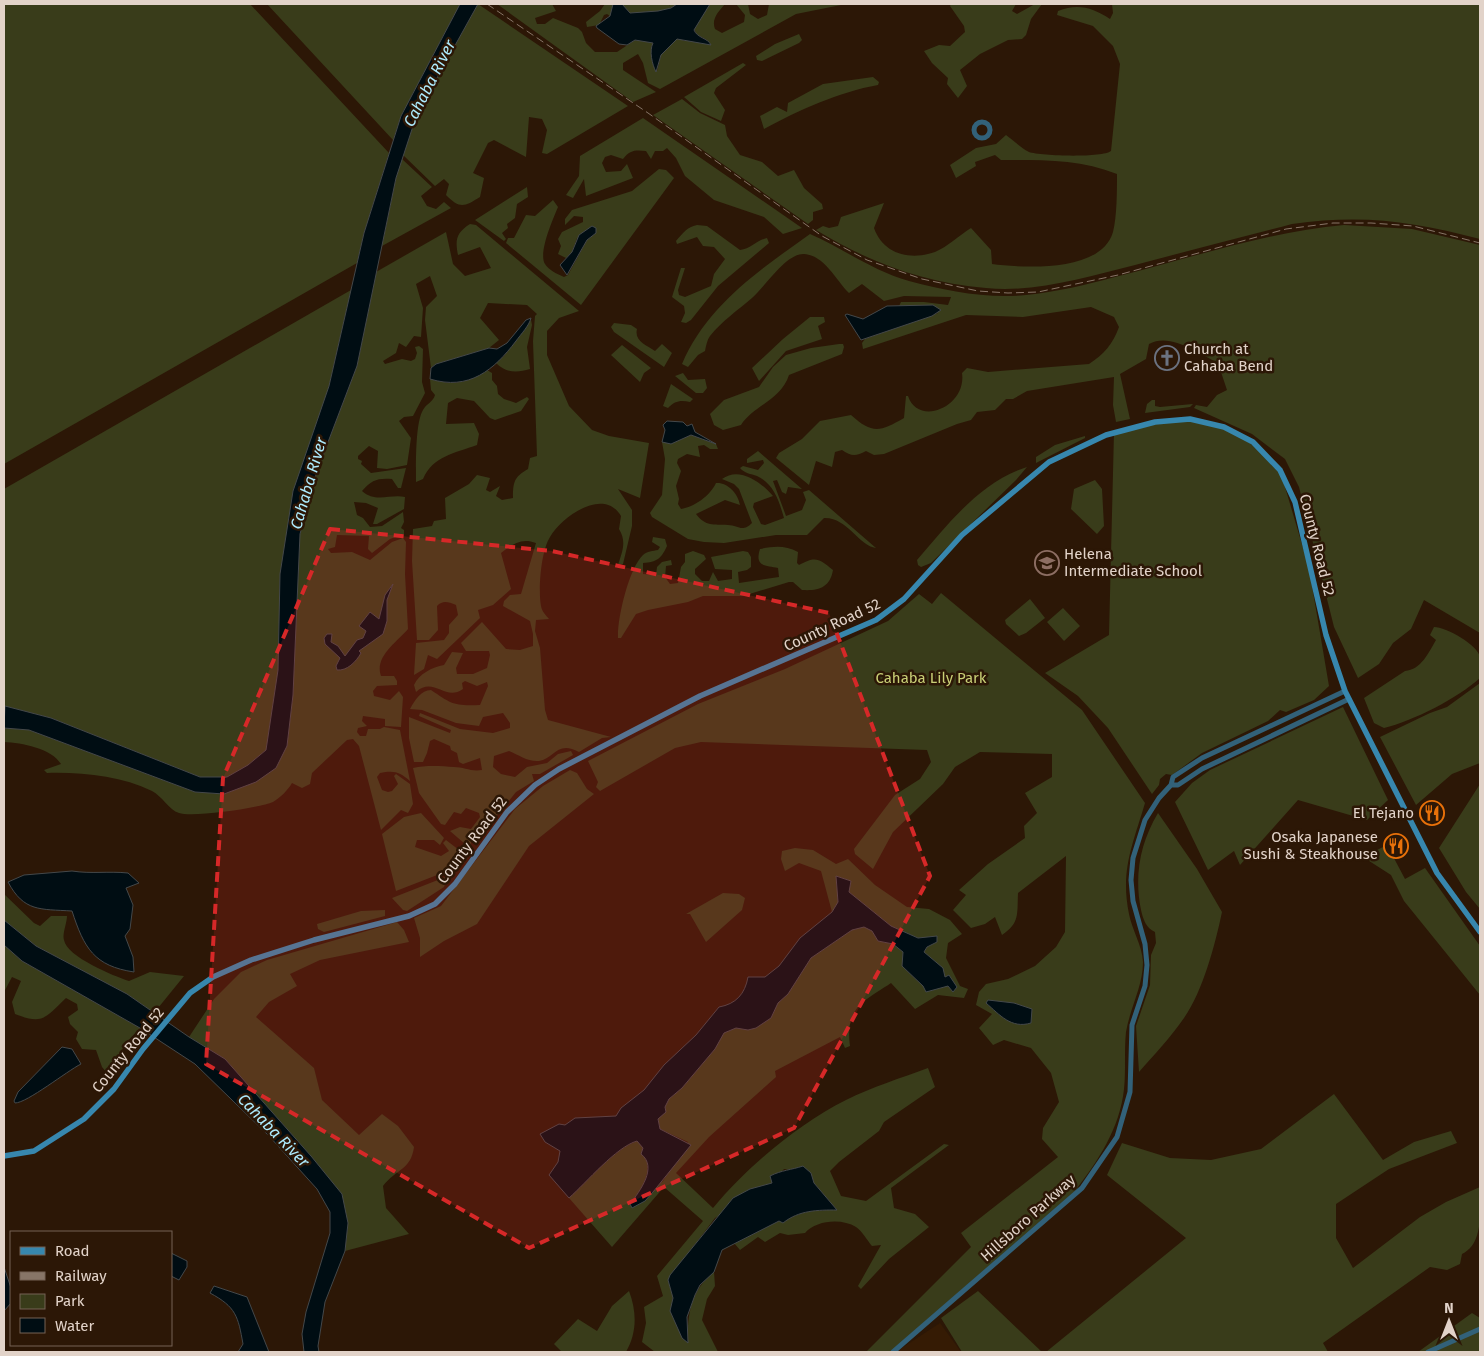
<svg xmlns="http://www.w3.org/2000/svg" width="1484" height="1356" viewBox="0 0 1484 1356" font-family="'Fira Sans',sans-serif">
	<rect width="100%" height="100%" fill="#2c1706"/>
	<path fill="#351b04" d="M940,1323L961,1352H898L902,1348Z"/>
	<path fill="#393c1a" d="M4,4H250L389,153L364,233L357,263L4,464Z
		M267,4H460L401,116L393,140Z
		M478,4L628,106L547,154L542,153L547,130L542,119L529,117L526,157L494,140L488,143L473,173L484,178L480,197C464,207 460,209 446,195L449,184L444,179L435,186L403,155L417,114Z
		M497,4H552L556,11L535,18L537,24H545L553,18L578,28L582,32L586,43L595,52H617L635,40L652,42L657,71L661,55L677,38L685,41L707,40L696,34L694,27L710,4H725C719,11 711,19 715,29L722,33L744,22L745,15L736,4H748L750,14L758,19L767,15L769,4H846L796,14L660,89L648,83L643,63L638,54L623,63V70L656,92L633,102Z
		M605,4H613L610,16L607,14L604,15L599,25L587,27L586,22L600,11Z
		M622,4H668L670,6L669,4H677C665,13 645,13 630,13Z
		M951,4H1016L1012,11L1017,14L1035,4H1042L1031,19L1026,35L1022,39L1008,40L980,54L960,70L967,86L958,98L947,84L948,78L932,63L924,51L939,45L950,46L965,32L964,26L950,6Z
		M1112,4H1480V239C1412,221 1362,214 1292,224C1240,238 1187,251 1135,265C1086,277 1036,293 986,288C924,283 868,262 816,230L823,226L829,228L838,226L841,217L884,203L874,228C883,254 910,261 935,252C947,247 960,235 971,228L991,250L992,264C1024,268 1101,273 1113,232C1117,217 1117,190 1117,174C1080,159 1041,160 1001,160L995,155L975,162L976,166L956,178L950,165L976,148L996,144L1006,135C1013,140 1021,148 1029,152C1040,156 1102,158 1111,151L1120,64L1113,46L1093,26L1057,15L1058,11C1078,3 1093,8 1110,19L1113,13Z
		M799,34L802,40L799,43L762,61L757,60L756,56L775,44Z
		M743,63L746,65L716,88L714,93L725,110L721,121L701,112L684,97Z
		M873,77L879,82L878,85C839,92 799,110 764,129L760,116L777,107L787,112L788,103L823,84Z
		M682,99L700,113L725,125L727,136L740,155L762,162L778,176L794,170L804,188L822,204L823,209L813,212V220L808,224L653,115Z
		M643,118L802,228L783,234L764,217L714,200L685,176L676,158L667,148L663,151H655L651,159L646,151C635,150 630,150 623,159L611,155L605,157L602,163L606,172L621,171L627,164L633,178L586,196L584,179L573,198L566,195L579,176L580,156Z
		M402,159L432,187L421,196L427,206L436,209L444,202L451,208L382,246L396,178Z
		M659,169L666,170L674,178L581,305L506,243L508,238H514L526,215L535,216L553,200L558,207C553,219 538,253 545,264C549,270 557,274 564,277L568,275L587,240L596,233L577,238L572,252L566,258L558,254L561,246L558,239L562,232L583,222V217L574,216L565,225V219L572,210L632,191Z
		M527,187L528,197L517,204L515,218L507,224L508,228L502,233L506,239L504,241L475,220Z
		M470,224L476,225L579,311L559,318L547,331V355L569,406L592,430L609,436L649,443L640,498L618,489L632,510V526L623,564L618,565C622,552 627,542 619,529L621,516C604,487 562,516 550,537C541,551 538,590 541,606C542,612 546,615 549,619L536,620L535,631L540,648L545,710L548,720L611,737L602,738L579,752C557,740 554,759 539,761C528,762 519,755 509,751L494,756L493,767L501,774L515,777L527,767L547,763L558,754L571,751L573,755L540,774H532L534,781L516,792L478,839L471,835V846L465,844L450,831L460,827L471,829L480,817L479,813L466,808L461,814L454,812L445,825L441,824L419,793L413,768C426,765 441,766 454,767C464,767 471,772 482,770L480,758L463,764L459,762L457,753L451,750L450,746L434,739L430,741L427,753L423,762H414L409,738V717L450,733L451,730L419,716L420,713L460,729L493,733L510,728V723L503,713L483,717L479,726L456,723L422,710L410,709C415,700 421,690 431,690C452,704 453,706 480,705L488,686L487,682L477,686L465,681L462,683L463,689C445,702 434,676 416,692L414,685C419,674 432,667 444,665L452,652L463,653L456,668L457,674H473L487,668L490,655L489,651H466L461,643L482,622L506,649L520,650L533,646V634L530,621L503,606L504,601L510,595L521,594L536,543C521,537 512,545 501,553L511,589L493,605L478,610L480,618L437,659L428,655L424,669L414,675L416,643L444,640L449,633V625L458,615L456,605C448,602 443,600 437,606L438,630L429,640H417L412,561L413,529L432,526L434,521L446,519L445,498L469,484L477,475L490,478L486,490L490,492L500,486L496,496L502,500L513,498C513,482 514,477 528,469L530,458L537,456L533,341L535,316L537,314L527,305L488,303L480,318L499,340L489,348L436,364L431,368L425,320L426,307L437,296L430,276L416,284L423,308L421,337L414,336L406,347L399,343L396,353L383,361L385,364L402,359L411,361L415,359L417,353L415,347L419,346L423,349L422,382L425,393L413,416L404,417L399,421L411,438L407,465L387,469L377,468L378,451L369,446L358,456V459L362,461L361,464L371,473L406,468L401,488H398L392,479C377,478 372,480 362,491C375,503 390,494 405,497L404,509L377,524H373L378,508L366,503L354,502L357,515L363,518L370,527L382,526L403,512L404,522L401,528L404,530V534L390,539L372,553L368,549L369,536L337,535L335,547L328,549L331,553L352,552L370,560L392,542L403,538L406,542L405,574L408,629C397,642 374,657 381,676H394L397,681V685L377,686L373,691L374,696L390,700L399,691L403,697L401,727L385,726V719L363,716L362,721L367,726L358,728L357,732L360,736H366L368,729H380L384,727L400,730L410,781C400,772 394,770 380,773L377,777L382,790L388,792L392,791L398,784L394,776L396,774L410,784L413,804L408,813L401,810L381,830L359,746L353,739L347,740L312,773L310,784L302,788L292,783C288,790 280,798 273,802C259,808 192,818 179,813C169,810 162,796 152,791C121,776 82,772 47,773L44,770L61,764C51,748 22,743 4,742V728L29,730L195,792L224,794L287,746L293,695L300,534L317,471L357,366L376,272L446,232L453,264L465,276L491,268L480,247L458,255C455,240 456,233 470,224Z
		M697,225L707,226L740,250C751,249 757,240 767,238L769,243L718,286L691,320L686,323L681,322L685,313L684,306L672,297L681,268H685L678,290L679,295L685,297L711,286L714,274L725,259L714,247L703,246L697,237L677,244L676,241C683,233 687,227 697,225Z
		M1344,225L1412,229L1480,245V633L1424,600L1411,629L1393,643L1379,664L1358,678L1334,627L1299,487L1285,459L1252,434L1194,408L1196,405L1207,407L1217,395L1227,390L1218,363C1198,353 1170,332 1149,344L1146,359L1120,374L1130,419L1116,422L1113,405L1114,377L1027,391L1013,399H1006L995,410L977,412L971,420L957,424L884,454L874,455L866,451C856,456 852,457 842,450L835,452L832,467L816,461L809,485L776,458L779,453L802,439L820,421L851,415C872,434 880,432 904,418L906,396H908C918,427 967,407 962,373L967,368L988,372L1089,364C1104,354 1113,344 1119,327L1114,317L1091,307L1023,317L966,315L863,349L862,343L865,339L938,313L924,305L898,308L901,302H924L948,305L951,297L904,296L884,301L862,284L849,293C836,280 824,255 804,254C786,253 764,288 752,298C738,310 722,321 710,336C707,340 706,346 705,351L698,355L688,367L682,364C707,305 761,269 810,234C844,249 873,271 909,281C946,291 987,299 1026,295C1056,292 1085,285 1115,277C1191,258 1266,232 1344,225Z
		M351,290L329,386L280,574L278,670L266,750L248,765L227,777H200L51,718L4,706V489Z
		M810,317H824L825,322L818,326L822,339L786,351L759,381L752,368L783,339Z
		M531,320L532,325L527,347L530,369C517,373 506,373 496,363L504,356Z
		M614,323L631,325L637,329C634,341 646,345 655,351L662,344L672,353L664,367L614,332L611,327Z
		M839,344H843L844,347L842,354L789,375C781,400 753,406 741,425L723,430L714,425L710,414L724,400L759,387L773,367L786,355L811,348Z
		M622,345L651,368L644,373L640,382L611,355Z
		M487,370L492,373V380L497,386L498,394L504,399L516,403L527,397L529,399L521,411L495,420L490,418L474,401L457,398L448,403L446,424L474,423L479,434L477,445C455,453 433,456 423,479L416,482C416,466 415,423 423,410C426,404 433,402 435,395L431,390L430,379C454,386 467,383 487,370Z
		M683,373L688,380L705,379L707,388L703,393H696L675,376Z
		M671,384L693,399L690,402C680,400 675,401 668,408L663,406Z
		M1152,400H1155V406L1160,407L1193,404L1190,407L1145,413L1147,404Z
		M1196,419L1240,434L1280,470L1309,568L1329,686L1314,700L1286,712L1280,710L1268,721L1202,753L1172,775L1166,774L1160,779L1159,785L1152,794L1108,728L1078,696L1045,673L1109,635L1114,432L1169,420Z
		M691,435L716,444L718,449H710L704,445L698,446L700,457L687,454L678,459L677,463L681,471L676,486L679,499L678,504L681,509C694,507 710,496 716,483C727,482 738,493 740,505L725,500L696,514C706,527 713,524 728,525C738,525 742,533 752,523L739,489L734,484L722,479C739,466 761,482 773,496L754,503L753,507L761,524L765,525L784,518C779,501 774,484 757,476C751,474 744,473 740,468L743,466L758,470L764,463L763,460L747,463V459L758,451L802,489L788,487L786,494L782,492L777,480L773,481L786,516L802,510L806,500L803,492L809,490L876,548C859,546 847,517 824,518L807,535H776L724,543L704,542L688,539L652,517L650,513L662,495L665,459L662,442L679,440Z
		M1085,436V438L1036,463V457L1055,445Z
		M1027,467L1016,480L931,563L921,567L918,565L917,560C948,524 980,482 1027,467Z
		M1095,480L1102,489L1104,526L1097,534L1071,509L1074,489Z
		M653,537L665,539L667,546C661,559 657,562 643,563V574L656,575L657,567L662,562L671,560L672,565L666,566L665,577L670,584L678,583L681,567L685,562V554L693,551L704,555L706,559L695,569V574L702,581H709L713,572L718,581L732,579V570L715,569L711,557L743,551L748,552L751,557V567L747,570L738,572L739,583L779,577L778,568C767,565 754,568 760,549C774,546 785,545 798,552L797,563L799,565C815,556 819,558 833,570C830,588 818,591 802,590L793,582H789L743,596H703L688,602L648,610L636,614L621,638H618C617,619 629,568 643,555C647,551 653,551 658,550L660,547L652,542Z
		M941,593L1082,710L1145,803C1133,844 1120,870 1129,914C1132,930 1142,945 1143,962C1143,986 1130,1008 1126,1032C1124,1051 1126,1070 1124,1089C1120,1128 1098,1161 1075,1191L890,1352H866L971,1247L961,1233L1058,1157L1042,1139L1043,1128L1059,1102L1051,1073L1031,1048L1004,1040L993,1045L979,1028L992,1014L976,1005L979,992L986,984L1008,979L1035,966L1056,947L1065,932L1066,856L1018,893C1017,914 1020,923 1002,935L995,917L985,924L971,928L953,910L966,895L959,890L988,864L1025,838L1024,826L1037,813L1025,793L1052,777V754L980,752L955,767L943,784L893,832L873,869L855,854L854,849L895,795L920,779L931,762L927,750L701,742L675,748L600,791L596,787L598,782L588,761L698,704L785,669L888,621L919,594L932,604Z
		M1030,599L1045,618L1026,633L1019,636L1006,624L1005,620Z
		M1063,608L1080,626L1064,641L1047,622Z
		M1434,627C1446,627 1478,645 1480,657C1482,663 1480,671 1480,678C1458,698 1413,721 1384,728L1374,723L1364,698L1405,671C1421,670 1429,652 1436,640L1430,635Z
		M1480,683V763L1452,774L1416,805L1380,737L1430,713L1447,707Z
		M1343,707L1388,800L1367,820L1298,800L1240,865L1234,851L1208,870L1175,802L1192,783L1210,770Z
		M570,770L577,773L587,789L594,794L529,846L477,924L444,941L420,957V938L414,918L441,906L515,809L543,786Z
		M1480,784V909L1466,892L1439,848Z
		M421,813L444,838L440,845L434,840H417L415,847L441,856L449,851L443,843L446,840L459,850H465L468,853L467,859L450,870L396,891L382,834L404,817Z
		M1158,813L1197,869L1222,912C1215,945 1203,991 1184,1018C1171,1037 1154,1055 1139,1072L1136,1026L1150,985L1151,955L1156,943L1155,932C1146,928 1143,919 1141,910C1134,876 1140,843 1158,813Z
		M1387,845L1405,879L1425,868L1480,946V995L1404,901L1391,875L1363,857Z
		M795,848L813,850L836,864L848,859L875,885L907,907L929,909L950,920L962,934L948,943L946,958L960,986L968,989L964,998L938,995L915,1009L891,983C863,1002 845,1007 850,1046L845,1048L840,1037L775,1071L776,1077L709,1137L676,1173L713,1208C747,1167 798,1124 846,1100C872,1087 901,1078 928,1068L935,1087L884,1122L879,1131L839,1162L830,1171L841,1196L866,1201L944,1144L949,1145L891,1188L894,1208L915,1214L929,1227L889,1259L861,1289L858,1286L881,1245L872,1246C867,1240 862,1231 856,1227C842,1218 816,1220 805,1233L788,1235L780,1233L765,1242L758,1237L740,1250L734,1243L779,1221L783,1223C799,1210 817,1210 837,1210L814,1183L811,1173L784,1169L772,1183L715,1218L668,1280L673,1298L671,1311L688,1342C687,1315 691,1290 714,1272L715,1286L707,1299L702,1320L718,1352H655L642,1342L646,1323L644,1307L663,1296L657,1276L703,1221L664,1187L612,1247L569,1198C587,1182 616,1147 638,1141C656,1165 646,1183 630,1205L663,1181L688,1142L660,1129L658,1119L669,1099L682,1088L715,1049L720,1038L724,1033L736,1028L748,1030L756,1028L771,1018L778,1003L788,994L811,958L852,930L864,927L873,931L878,941L893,944L903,952L902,966L923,986H948L938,964L924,952L927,947L937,942L918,938L891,926L849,892L851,881L836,876L838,902L832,912L821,871L799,863L785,871L781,859L782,851Z
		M448,876L444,887L407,911L403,910L392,898Z
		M723,893L739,894L745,898L742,910L706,942L690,914H686Z
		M4,894L34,923L40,926L51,916H67C67,923 62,934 64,940C67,957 114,976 129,981L150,972L184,976L154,1013L127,994L36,946L4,920Z
		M385,910V916L324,932L318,929L317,924L361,911Z
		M397,922L404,930L409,942L320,960L290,974L297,986L269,1002L256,1017L314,1068L322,1100L359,1135L382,1114L398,1126L414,1147C411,1170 396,1169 383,1186L386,1208L409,1234L345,1251L348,1223L311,1156L225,1059L189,1037L214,999L241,972L267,960Z
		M4,945L22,961L140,1028L124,1045L114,1071L107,1073L102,1067L96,1050L82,1049L76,1039L78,1032L70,1024L68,1017L78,1010L77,1004L66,998C45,1018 43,1025 15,1014L12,1002L21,981L12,977L4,992Z
		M1334,1094L1383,1160L1414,1142L1451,1131L1457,1143L1389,1169L1336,1204V1238L1353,1268L1420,1217L1446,1202L1480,1187C1480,1210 1484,1244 1462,1254L1460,1264L1447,1270L1430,1267L1323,1343L1328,1352H1046L1186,1238L1107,1175L1122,1143L1170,1158L1211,1160L1261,1149Z
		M629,1291C637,1312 637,1333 626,1352H562L554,1344L578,1319L597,1331L612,1306Z
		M978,1291L1042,1352H962L941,1318Z
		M1472,1313L1480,1318V1352H1418Z"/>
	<path fill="#000d13" stroke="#44484a" d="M460,4H478L417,114L396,178L357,366L317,471L300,534L293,695L287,746L276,768L256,782L224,794L195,792L29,730L4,728L5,706L51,718L200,777H227L248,765L266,750L278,670L280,574L293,491L329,386L364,233L401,116Z
		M613,4H622L630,13L658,11L671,8L677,4H710L694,30C697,38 708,38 711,45L677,39L661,55L656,72C652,64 649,51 653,43L635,40L627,45L619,44L597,28L596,26L610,16Z
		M592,226L596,228V233L587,240L567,275L560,265L572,252L579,235Z
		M933,305L941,310L932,316L861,340L845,315L847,314L863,319L887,306Z
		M531,318C529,326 521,334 516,341C494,370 469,391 430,379L431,368L436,364L489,348L497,349L507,343L526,320Z
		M667,421L683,422L687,426L692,424L695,432L716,444L691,435L671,444L662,442L665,430L663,425Z
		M393,584L387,600V621L383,634L359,651L361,653C356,662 347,671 337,670L336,666L340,658L325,644L324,638L327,634H332L331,642L338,646L345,656L357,640L363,638L366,631L359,626L370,612L379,619L385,595Z
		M72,871C91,874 109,871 128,873L139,883L126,888L133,905L130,929L125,936L133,957L134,972C94,966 84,948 72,911C40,909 24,912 8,882L24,875Z
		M836,876L851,881L849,892L891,926L918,938L937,936V942L927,947L924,952L943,968L945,977L949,975L957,987L953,992L948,986L926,992L923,986L902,966L903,952L893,944L878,941L872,931L864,927L852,930L811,958L788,994L778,1003L771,1018L756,1028L748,1030L736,1028L724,1033L715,1049L682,1088L669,1099L665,1107L666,1112L658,1119L660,1129L691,1145L653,1192L645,1201L632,1208L630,1204C640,1191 658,1167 641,1154L643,1148L637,1141C616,1147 587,1182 569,1198L549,1175L558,1162L560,1151L545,1142L540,1134L559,1124L565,1125L575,1118L616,1116L621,1108L644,1090L664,1065L696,1035L719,1007C736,1004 745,994 748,977H765L779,966L800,938L832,912L838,902Z
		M4,920L36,946L127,994L189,1037L225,1059L311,1156L342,1194L348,1223L345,1251L325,1302L318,1346L319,1352H304L302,1334L306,1312L330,1233V1212L317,1189L269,1136L195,1064L140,1028L22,961L4,945Z
		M988,1000L1014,1003L1032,1009L1031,1023C1011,1029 1000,1015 986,1003Z
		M62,1047L72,1049L81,1064C67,1071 27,1103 15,1103L14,1101L18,1092Z
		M803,1166L811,1173L814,1183L837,1210C818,1210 799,1210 783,1223L779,1221L722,1250L714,1272L700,1285L695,1295L687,1317L688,1343L682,1338L670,1311L673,1298L668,1280L670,1275L733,1198L750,1189L772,1183L770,1176C782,1170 791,1170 803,1166Z
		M171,1253L187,1261V1267L179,1280L171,1276Z
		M4,1267L11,1288V1303L4,1311Z
		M214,1286L247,1297L269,1352H238L243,1344C238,1316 236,1307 210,1293Z"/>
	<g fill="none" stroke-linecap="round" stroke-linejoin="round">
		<path stroke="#326179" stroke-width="5" d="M974 130a8 8 0 1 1 16 0a8 8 0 1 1-16 0Z
			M1171,785H1178L1202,769L1349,699
			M893,1352L1082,1188L1117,1137L1130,1092L1132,1025L1145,986L1147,965L1145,944L1133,901L1131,880L1133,858L1145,820L1159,798L1171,785L1173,777L1202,758L1345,691
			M1428,1352L1480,1329"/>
		<path stroke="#3787ae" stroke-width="5.5" d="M4,1156L34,1151L84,1119L114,1089L143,1049L190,993L213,977L251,960L314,940L409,916L435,904L455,884L507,812L535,785L559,769L700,696L876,620L904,599L962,535L1049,462L1106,435L1155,422L1190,419L1224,427L1253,442L1280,470L1295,502L1326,635L1345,691L1437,873L1480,932"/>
		<path stroke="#877567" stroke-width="1" stroke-dasharray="8 4" stroke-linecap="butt" d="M487,4L648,113L822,236L867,260L922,279L978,291L1008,293L1038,292L1118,275L1286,229L1333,223H1371L1413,226L1480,243"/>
	</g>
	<path fill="#d62828" fill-opacity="0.2" stroke="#d62828" stroke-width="4" stroke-dasharray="10 6" stroke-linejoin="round" d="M330,529L552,551L829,613L930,876L794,1128L529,1248L206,1064L223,778Z"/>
	<defs>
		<symbol id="church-ring" viewBox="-11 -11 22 22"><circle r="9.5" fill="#2c1706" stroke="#6b7280" stroke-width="1.5"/><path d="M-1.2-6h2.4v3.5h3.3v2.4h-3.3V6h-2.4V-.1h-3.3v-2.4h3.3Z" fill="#6b7280"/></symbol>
		<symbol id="school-ring" viewBox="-11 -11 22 22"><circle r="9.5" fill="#2c1706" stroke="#8d6e63" stroke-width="1.5"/><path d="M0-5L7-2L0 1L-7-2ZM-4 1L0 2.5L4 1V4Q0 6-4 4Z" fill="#8d6e63"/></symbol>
		<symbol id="restaurant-ring" viewBox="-11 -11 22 22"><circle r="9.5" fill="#2c1706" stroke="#e8710a" stroke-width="1.5"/><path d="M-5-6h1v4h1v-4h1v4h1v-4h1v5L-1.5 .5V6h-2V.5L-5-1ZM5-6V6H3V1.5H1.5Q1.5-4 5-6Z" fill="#e8710a"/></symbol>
	</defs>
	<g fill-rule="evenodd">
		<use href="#church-ring" x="1153" y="344" width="28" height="28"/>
		<use href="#school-ring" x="1033" y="549" width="28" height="28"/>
		<use href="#restaurant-ring" x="1418" y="799" width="28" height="28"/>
		<use href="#restaurant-ring" x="1382" y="832" width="28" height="28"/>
	</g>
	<g text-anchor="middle" stroke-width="5" stroke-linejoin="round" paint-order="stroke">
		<g font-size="15" fill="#e2d3c9" stroke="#2c1706" text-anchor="start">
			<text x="1184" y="354">Church at<tspan x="1184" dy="17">Cahaba Bend</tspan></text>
			<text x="1064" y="559">Helena<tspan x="1064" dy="17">Intermediate School</tspan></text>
			<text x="1414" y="818" text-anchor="end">El Tejano</text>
			<text x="1378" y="842" text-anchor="end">Osaka Japanese<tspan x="1378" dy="17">Sushi &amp; Steakhouse</tspan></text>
		</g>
		<g font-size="15" fill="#e2d3c9" stroke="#2c1706">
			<text transform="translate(1317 545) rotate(76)" y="5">County Road 52</text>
			<text transform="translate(832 625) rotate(-25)" y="5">County Road 52</text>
			<text transform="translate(472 840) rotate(-53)" y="5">County Road 52</text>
			<text transform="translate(128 1050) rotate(-51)" y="5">County Road 52</text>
			<text transform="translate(1028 1218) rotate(-42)" y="5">Hillsboro Parkway</text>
		</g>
		<g font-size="15" fill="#c9cf76" stroke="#2c1706">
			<text x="931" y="683">Cahaba Lily Park</text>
		</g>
		<g font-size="16" font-style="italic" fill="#adebfe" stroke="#2c1706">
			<text transform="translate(429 83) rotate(-63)" y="6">Cahaba River</text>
			<text transform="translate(308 483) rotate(-74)" y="6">Cahaba River</text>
			<text transform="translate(274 1130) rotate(46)" y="6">Cahaba River</text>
		</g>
	</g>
	<rect width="1484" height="1356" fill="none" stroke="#e2d3c9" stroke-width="10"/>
	<rect x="10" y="1231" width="162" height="115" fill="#2c1706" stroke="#756254"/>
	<rect x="20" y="1247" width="25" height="8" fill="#3787ae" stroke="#756254"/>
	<text x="55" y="1256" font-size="15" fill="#e2d3c9">Road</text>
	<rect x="20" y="1272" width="25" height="8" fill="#877567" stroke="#756254"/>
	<text x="55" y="1281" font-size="15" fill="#e2d3c9">Railway</text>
	<rect x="20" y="1294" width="25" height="15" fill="#393c1a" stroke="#756254"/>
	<text x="55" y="1306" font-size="15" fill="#e2d3c9">Park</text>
	<rect x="20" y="1318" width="25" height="15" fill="#000d13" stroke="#756254"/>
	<text x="55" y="1331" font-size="15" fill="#e2d3c9">Water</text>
	<g transform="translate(1449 1321)" stroke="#2c1706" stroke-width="4" paint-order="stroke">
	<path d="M0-4L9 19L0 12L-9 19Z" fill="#e2d3c9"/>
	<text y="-8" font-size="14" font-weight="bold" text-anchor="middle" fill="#e2d3c9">N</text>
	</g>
</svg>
